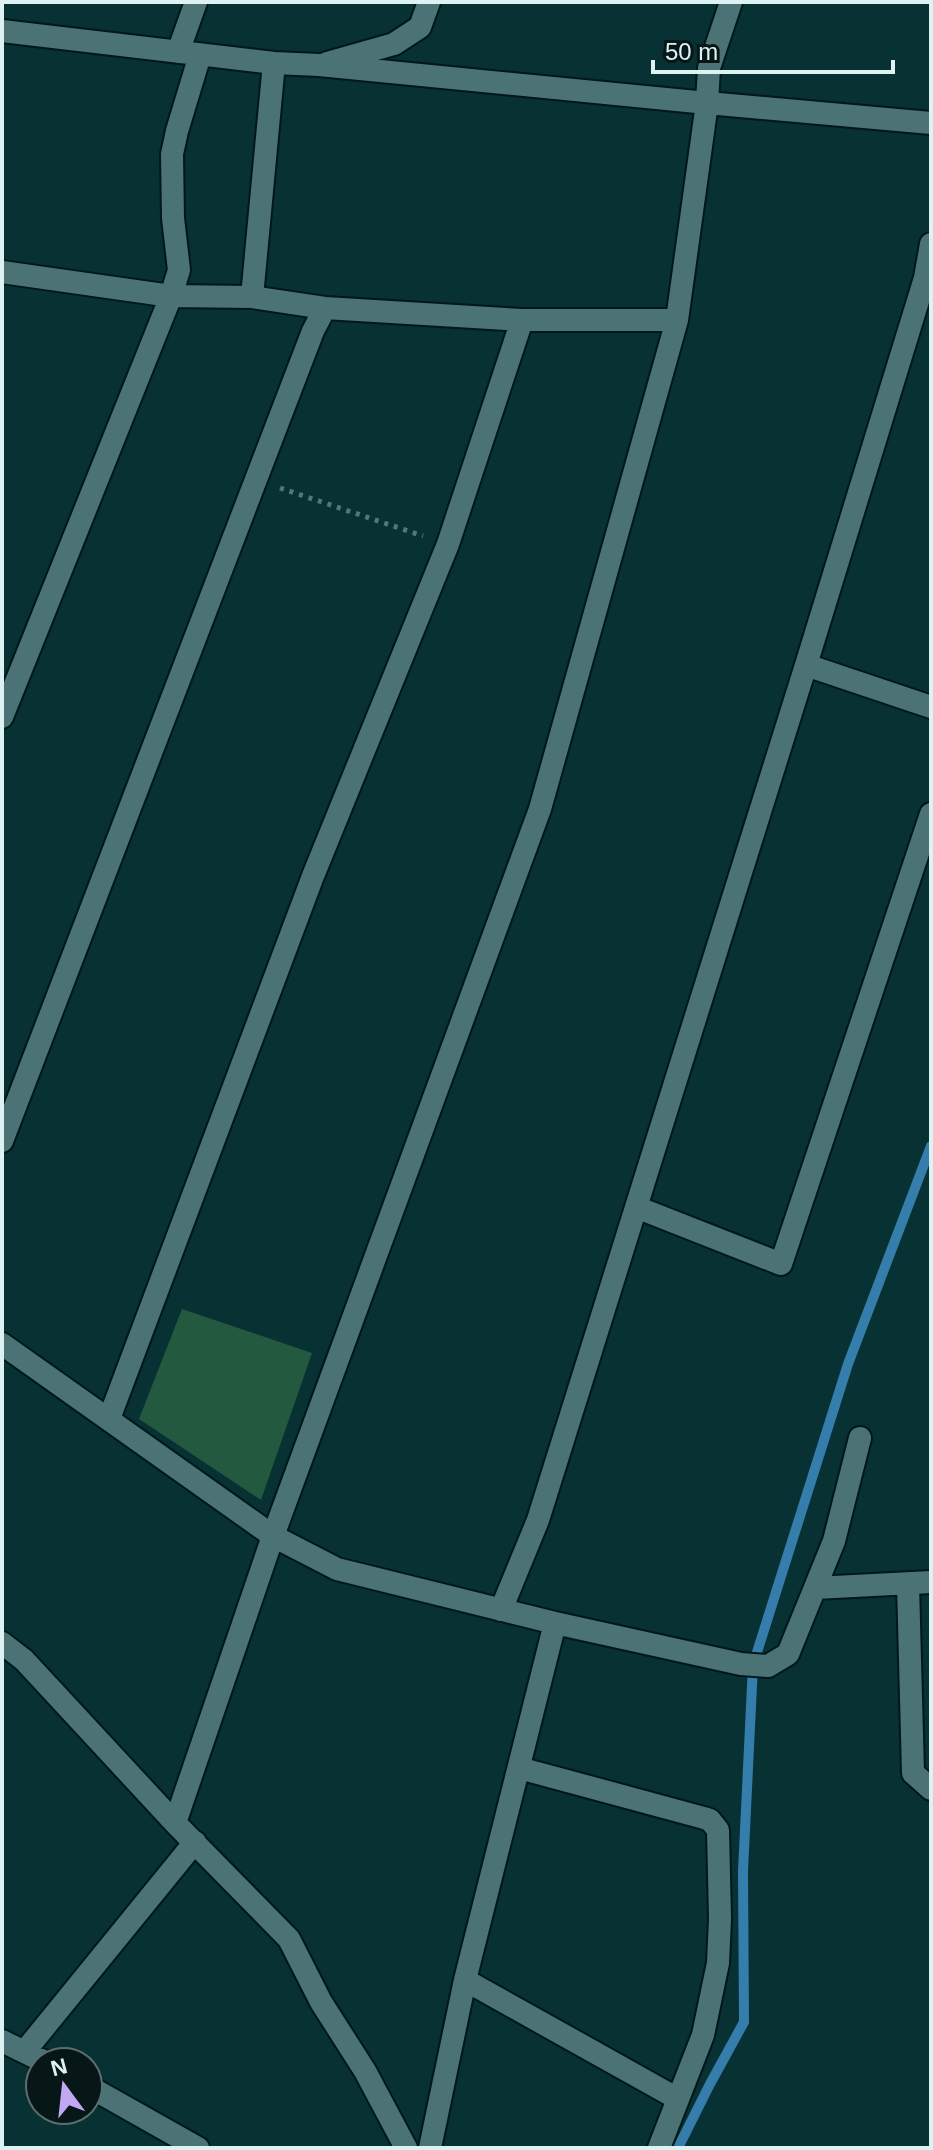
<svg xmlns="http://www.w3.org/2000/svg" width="933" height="2150" viewBox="0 0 933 2150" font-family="Helvetica,sans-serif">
	<rect width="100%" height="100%" fill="#083133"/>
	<path fill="#22593f" d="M182,1309L312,1353L261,1500L139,1419Z"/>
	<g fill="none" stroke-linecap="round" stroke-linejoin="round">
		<path stroke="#357eab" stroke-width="10" d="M678,2148L710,2084L744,2022L743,1871L753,1665L848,1364L931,1146"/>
		<defs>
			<path id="minor" d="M2,31L274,63L319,65L707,103L931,123
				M178,52L196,2
				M327,63L394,44L420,27L429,2
				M2,272L171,296L252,297L325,308L522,320H677
				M252,297L274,63
				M806,665L931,707
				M2,717L171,296L179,270L173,218L172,154L177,131L200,55
				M2,1141L313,331L325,308
				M636,1207L781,1264L931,814
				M2,1344L273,1536L337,1569L555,1623L741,1664L768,1666L788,1654L834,1541L860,1438
				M109,1419L313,876L448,544L522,320
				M908,1584L913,1773L931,1789
				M815,1588L931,1582
				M501,1610L538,1520L806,665L925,278L931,244
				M2,1643L24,1660L175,1823L289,1939L321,2002L365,2071L406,2148
				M519,1768L704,1818L710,1820L718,1830L720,1919L718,1963L703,2035L659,2148
				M175,1823L273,1536L540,809L677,320L707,103L709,68L731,2
				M465,1980L678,2099
				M2,2041L45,2062
				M25,2051L195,1842
				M88,2086L198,2148
				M430,2148L465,1980L555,1623"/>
		</defs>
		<use href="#minor" stroke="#001819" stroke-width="26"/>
		<path stroke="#557678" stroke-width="5" stroke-dasharray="4 6" stroke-linecap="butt" d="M280,488L423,536"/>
		<use href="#minor" stroke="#4b7274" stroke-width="22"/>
	</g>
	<rect width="933" height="2150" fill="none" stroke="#ddf2f3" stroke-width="8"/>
	<g transform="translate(64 2086) rotate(345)"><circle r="38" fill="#071617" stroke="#5d6e6f" stroke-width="2"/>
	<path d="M0-6L14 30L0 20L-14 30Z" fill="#c1a8f3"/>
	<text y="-12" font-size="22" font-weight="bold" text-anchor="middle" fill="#ddf2f3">N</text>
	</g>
	<path d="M653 60v12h240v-12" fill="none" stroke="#ddf2f3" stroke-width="4"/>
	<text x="665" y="60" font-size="24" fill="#ddf2f3" stroke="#071617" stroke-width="6" paint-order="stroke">50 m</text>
</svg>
